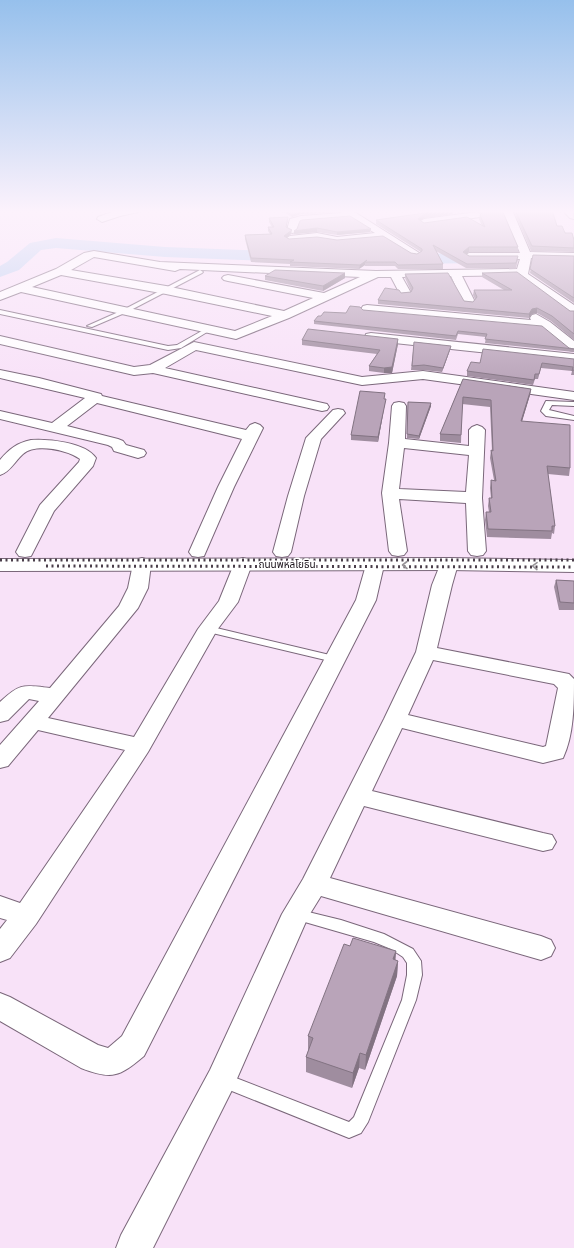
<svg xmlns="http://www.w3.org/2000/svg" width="574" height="1248" viewBox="0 0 574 1248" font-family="'DM Sans','Noto Sans Thai',sans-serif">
	<rect width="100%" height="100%" fill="#f8e2f8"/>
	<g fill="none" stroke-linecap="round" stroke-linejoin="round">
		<path fill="#bbd1f1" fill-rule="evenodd" d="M56,238L165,247L291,252L297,254L299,257L297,260L291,262L165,257L56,248L41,250L19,270L0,277V266L7,262L30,243Z
			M489,253L495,255L497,258L495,261L489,263L399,264L393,262L391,259L393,256L399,254Z"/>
		<defs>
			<path id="service" d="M200,270L203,272L202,273L127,312L92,327L87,326L123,310Z
				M0,310L168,346L177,345L207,328L212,329L181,348L168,350L0,314Z
				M546,401L574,402V406L552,405L549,410L574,416V420L546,416L541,411Z
				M208,626L334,656L339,659L334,662L204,631L203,629L204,627Z
				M296,909L341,920L384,934L413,949L421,961L422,975L416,1000L368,1122L361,1133L349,1138L217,1085L215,1080L217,1075L223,1073L349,1122L354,1117L402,1000L407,975V963L403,957L391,949L374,942L291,918L289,914L291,910Z"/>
			<path id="minor" d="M118,210H140L138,212L120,216L102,222L97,219L98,217Z
				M339,210H350L356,213L421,254L416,257L412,256L383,238L337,243L317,239L290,242L285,239L290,236L317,233L337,237L375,233L350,218L302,222L299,223L296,232L292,233L287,230L290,219L301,216L342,213Z
				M502,210H512L530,252L574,253V259L531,258L528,274L574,305V315L570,314L519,278L517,275L462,276L475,302L473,305H465L463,302L451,276L402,277L411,293L409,296H401L391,277H378L289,318L236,339L21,292L0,300V292L56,269L84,253L94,251L160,262L376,271L517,269L520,259H469L464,256L469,253H520ZM94,257L175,271L180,269L360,277L324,293L228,275L224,276L222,278L224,280L228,281L313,298L284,311L166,286L71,270ZM61,275L166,294L272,316L235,331L32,287Z
				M477,212L482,215L480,217L424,225L419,222L424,219Z
				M367,305L531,320L530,318L532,315L536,314L550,322L574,341V351L569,350L542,328L363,312L361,309L363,306Z
				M371,333L574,354V362L366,340L365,337L366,334Z
				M0,336L134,367L150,365L194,342L362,377L423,371L574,392V400L423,379L362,385L196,350L165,368L327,404L329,407L327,410L322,411L153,373L134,375L0,344Z
				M0,370L39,378L101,394L102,396L246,430L250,425L255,423L260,425L263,428L234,487L204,556L198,557L192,556L189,552L218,487L242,439L97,403L67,426L118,439L123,441L126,445L144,450L146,453L144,456L138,458L114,451L112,447L108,445L0,419V411L52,423L85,398L0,378Z
				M399,402L404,403L406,406L405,439L469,446V430L472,427L477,425L482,427L485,430L482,498L486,551L483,555L477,556L471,555L468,551L466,503L399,499L407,551L404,555L398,556L392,555L389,551L382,493L389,443L392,406L394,403ZM404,448L469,455L466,492L399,489Z
				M338,409L343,410L345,413L321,439L304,496L291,552L288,556L282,557L276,556L273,552L288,496L306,438L333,410Z
				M31,440C48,439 85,442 96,458L93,466L54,511L31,556L25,557L19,556L16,552L40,505L79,462L80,459C67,450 36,443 23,454C15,461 10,472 0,475V460C9,449 17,443 31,440Z
				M142,558L149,560L151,564L148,588L138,608L48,718L134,737L198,629L219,601L234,564L236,560L243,558L250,560L252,564L238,602L217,630L148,752L36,924L10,958L0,962V929L7,920L0,918V896L20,903L125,750L38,730L8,766L0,768V745L39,701L29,699L8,720L0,722V702C20,683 23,685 50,688L119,606L128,588L133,564L135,560Z
				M449,558L456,560L458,564L452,585L437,648L569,674L574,679C574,704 574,735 563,758L543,763L402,728L372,791L543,833L552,835L556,842L552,849L543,851L364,806L330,878L541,936L551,940L555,948L551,956L541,960L321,896L308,917L232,1090L153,1248H116L121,1235L210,1070L282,914L303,879L384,719L416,652L432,585L442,560ZM433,660L554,684L558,688L546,746L543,747L408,715Z
				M375,559L382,561L384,565L376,600L144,1056C119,1077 112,1080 81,1068L0,1021V993L10,997L98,1045L108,1048L122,1036L356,600L366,565L368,561Z"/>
			<path id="secondary" d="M562,210H573L574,219L570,218Z"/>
			<path id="primary" d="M449,558L574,560V572L449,570L0,571V559Z"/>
		</defs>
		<use href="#service" stroke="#7a677a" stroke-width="2"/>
		<use href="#minor" stroke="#7a677a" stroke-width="2"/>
		<use href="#secondary" stroke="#7a677a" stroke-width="2"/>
		<use href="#primary" stroke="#7a677a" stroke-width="2"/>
		<use href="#service" fill="#fff" fill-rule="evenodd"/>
		<use href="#minor" fill="#fff" fill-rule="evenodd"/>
		<use href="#secondary" fill="#fff" fill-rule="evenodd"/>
		<use href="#primary" fill="#fff" fill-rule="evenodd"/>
		<path stroke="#4a3e4a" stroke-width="3" stroke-dasharray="2 3.5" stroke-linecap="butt" d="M0,560H574
			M46,566L574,567"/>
	</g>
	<path fill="#9f8d9f" d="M280,210H336V212L301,214L292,217Z
		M453,210V214L424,218L420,220L424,223L482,226L479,219L480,215L481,213L476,211V210H502L518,247V252H469L466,254L469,256L518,260L516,268H466L436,251L443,264V269H398L395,266H365V265L359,269L290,266V264L251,262L245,239V235L270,234L268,231V227H272L269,222V218L288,221L286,227L291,234L287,238L289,239L337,240L417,254L421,252L376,224V220Z
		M513,210H552L557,226L565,233L574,240V252L531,251Z
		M300,221L370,232L337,235L317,232L294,234L297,229Z
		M533,255L574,256V303L530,273Z
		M345,273V278L323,291L265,280V276Z
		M482,273L570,311H574V340L551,321L537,313L532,314L529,318L378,304V300L401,293L411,292V291L405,278V274L464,301L473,302L475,299L473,295L474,290H504L482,277Z
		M363,310L569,348L574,349V352L485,343L486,337L458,334L456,340L314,324V321L321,316L346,313Z
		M398,339V344L392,373H384L369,371V366L377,354L302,345V340Z
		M414,342L451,346L450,350L442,372L423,370H411Z
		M574,359V375H571L572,371L541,368L538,379H535L533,385L467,376V371L480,363Z
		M463,379L531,389L530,395L522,421L570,468L569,476L548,474L555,526L554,534L552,533L551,539L487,537L485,520L486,512H489L488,506L489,498H491L490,488L491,480H494L490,458L491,450L492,451L490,407L462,404L461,443L440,441V434Z
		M384,399L385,403L378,442L351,440V435Z
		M408,402L431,403V406L419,439L407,438Z
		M556,580L574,581V610H559L554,587Z
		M350,946L396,951L395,960L398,961L397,976L365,1070L359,1068L352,1088L306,1072V1057L308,1051V1036Z"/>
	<path fill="#827382" d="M336,210V212L301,214L292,217V215L301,212Z
		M453,210V214L424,218L418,223V219L424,214Z
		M317,228V232L294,234V231Z
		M371,229L370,232L337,235V232Z
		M292,230L291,234L284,240V236Z
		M469,247V252L463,257V252Z
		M367,260L365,262V265L359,269L360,265Z
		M345,273V278L323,291V286Z
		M537,308V313L532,314L529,318V314L532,309Z
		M398,339V344L392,373H384V368Z
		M451,346L450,350L442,372L443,368Z
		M531,389L530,395L520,428L521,421Z
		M386,399L385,403L378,442V437Z
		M431,403V406L419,439V436Z
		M396,951L395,966L393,959Z
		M398,961L397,976L365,1070L366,1055Z
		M360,1053L359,1068L352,1088L353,1073Z"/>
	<path fill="#b9a4b9" stroke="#827382" d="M284,210H336L301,212L292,215Z
		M446,210H453L424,214L418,219L424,223L467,217L485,227L480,215L484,211L481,210H502L518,247H469L463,252L469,256H518L516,263L467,264L433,245L443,264L398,265L395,262H365L367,260L360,265L290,262L294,260L251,258L245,235L272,234L268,227H274L269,218L288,217L286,227L292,230L284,236L289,239L317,237L337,240L383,236L411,253L417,254L422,251V249L376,220Z
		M515,210H552L557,226H562L565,233H572L574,240V248L532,246Z
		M350,216L371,229L337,232L317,228L294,231L297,229L300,221L302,220Z
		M533,255L574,256V298L530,269Z
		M275,270L345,273L323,286L265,276Z
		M517,272L570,311H574V334L552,316L537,308L532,309L529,314L378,300L385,288L399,290L401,293L411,292L413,288L405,274L448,273L464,301L473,302L477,297L474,290H512L482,273Z
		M350,306L360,307L363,310L542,326L569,348L574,349L485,339L487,334L458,331L456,336L314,321L318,316H321L324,312L346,313Z
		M308,329L398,339L392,367L384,368L369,366L380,350L302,340Z
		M414,342L451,346L443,368L424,365L412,366Z
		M483,349L574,359V370L572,371L573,367L542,363L539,374H535L534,380L467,371L471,362L480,363Z
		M463,379L531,389L521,421L570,425V468L547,466L555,526H552V531L488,529L486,512H491L489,498H492L491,480L496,481L491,450L493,451L491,400L463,397L461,435L440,434Z
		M360,391L385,393L384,399H386L378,437L351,435Z
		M408,402L431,403L419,436L407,434Z
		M556,580L574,581V603L560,602Z
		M353,938L396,951L393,959L398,961L366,1055L360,1053L353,1073L306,1057L313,1038L308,1036L344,944L350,946Z"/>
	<defs><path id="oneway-chevron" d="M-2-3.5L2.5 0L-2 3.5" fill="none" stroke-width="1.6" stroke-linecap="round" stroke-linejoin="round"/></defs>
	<g stroke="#989498">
		<use href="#oneway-chevron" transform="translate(405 565) rotate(180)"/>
		<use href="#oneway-chevron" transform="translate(535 566) rotate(-179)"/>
	</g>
	<linearGradient id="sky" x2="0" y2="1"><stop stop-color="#96c0ec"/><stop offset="0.55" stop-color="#fcf2fc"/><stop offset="1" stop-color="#fcf2fc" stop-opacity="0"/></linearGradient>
	<rect width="574" height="384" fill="url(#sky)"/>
	<g text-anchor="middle" stroke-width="3" stroke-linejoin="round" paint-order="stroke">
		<g font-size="10" fill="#191119" stroke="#fff">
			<text x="287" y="568">ถนนพหลโยธิน</text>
		</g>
	</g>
</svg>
